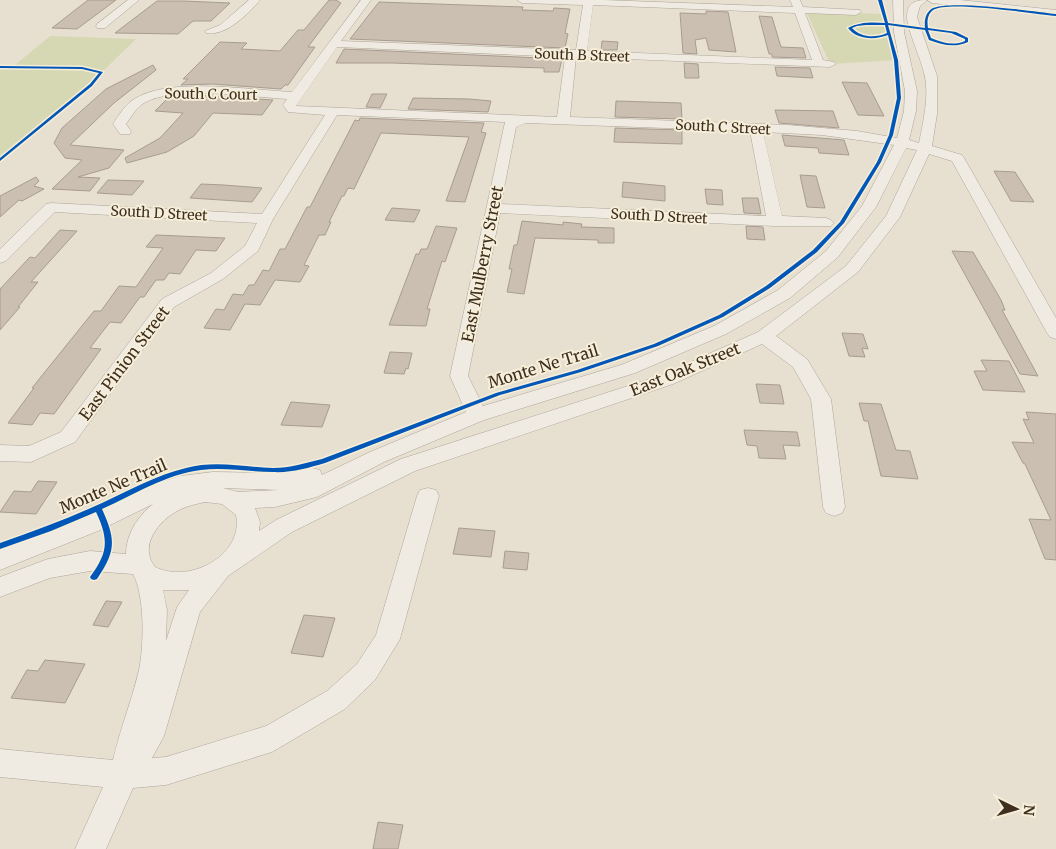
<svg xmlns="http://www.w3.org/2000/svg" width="1056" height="849" viewBox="0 0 1056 849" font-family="Merriweather,serif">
	<rect width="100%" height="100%" fill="#e7e0d1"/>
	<path fill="#d6d7b3" d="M806,11L883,14L887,37L896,60L830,64Z
		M50,36L136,39L102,72L91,85L36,128L0,161V65H15Z"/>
	<path fill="#cbbfb2" stroke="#a89c90" d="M88,0H116L77,29L52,28Z
		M329,0H336L341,3L308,47H315L288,85H285L281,89L212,84L181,85L188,79H183L220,42L247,43L241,49L280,51L298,30H304Z
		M157,1H184L230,3L211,21H193L178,34L115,33Z
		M379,2L523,7L522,10L553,11L554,8L570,9L565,33L568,34L565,48L350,39Z
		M706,11L728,12L736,52L709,50L706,38L695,40L697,54L683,53L680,13L706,14Z
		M759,16L772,17L781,47L803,48L806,58L772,57V54H769Z
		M602,41L618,42L617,50H601Z
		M344,49L562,59L559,72H544V68L391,63H336Z
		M684,63L698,64L699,78H685Z
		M153,65L156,70L114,103L70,145L124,150L109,168L78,177L100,178L90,191L52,189L82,160L65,158L54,143L62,128L106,89Z
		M775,67L810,68L813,78L777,76Z
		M842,82L867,83L884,116L858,115Z
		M372,94H387L380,108L366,107Z
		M193,95L273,100L262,115L213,113L194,136L167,152L127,163L125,158L160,138L183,113L155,111L169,97Z
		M413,98L469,99L491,101L488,112L408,109Z
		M616,101L681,103L682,119L615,117Z
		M775,110L833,111L839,128L779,123Z
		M360,118L484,123L481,132L486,133L465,202L446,201L469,137L381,133L354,189L348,188L344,196H342L329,222H331L325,235H319L304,265L309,266L300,282L275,280L260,305L245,304L230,330L204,328L216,309L224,310L233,294L243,295L249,285H254L263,270L269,271L280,249H285L307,207H310L355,120L359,121Z
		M615,128L682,130V144L614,142Z
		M782,135L844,140L849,155L819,153L818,148L785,146Z
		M994,171L1015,172L1034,202L1011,201Z
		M800,175L816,176L825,208L807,207Z
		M36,177L39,181L34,186L44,189L22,201L19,200L0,217V196Z
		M108,180L144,181L132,195L97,193Z
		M623,182L665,186V201L622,197Z
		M201,184L224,185L262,188L252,202L190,198Z
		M705,189L722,190L723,205L707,204Z
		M742,198H758L761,214L744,213Z
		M392,208L420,210L414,222L385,220Z
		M522,221L563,225V222L582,224L581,227L614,228V243H598V240L535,238L524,294L507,292L512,269H509L514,245H517Z
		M436,226L457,228L445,262L442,261L427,309H430L426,326L389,325L416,254H419L421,249H427Z
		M746,226L763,227L765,240L747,239Z
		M60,230L77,231L31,282H38L18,307H20L0,330V289L30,257L35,258Z
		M156,235L225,238L216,251L196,250L180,274L169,273L164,280H156L144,297H140L121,323L110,322L90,348L101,349L54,414L40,413L32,425L8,423L34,388H32L94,311H101L119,286L136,287L163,248L146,247Z
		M952,251L973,252L1001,300L1005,310H1002L1038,376L1020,374Z
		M842,333L863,334L868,349L862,348L865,357L849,356Z
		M390,352L412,353L408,369L406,368L404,374L384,373Z
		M981,360L1009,361L1025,392L983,390L974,371H987Z
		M756,384L780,385L784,404L760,403Z
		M291,402L330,405L322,427L281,425Z
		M859,403L881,404L896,450L910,451L918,479L881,476L868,421H864Z
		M1026,412L1056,414V560L1045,559L1029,519L1051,520L1025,464L1023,463L1012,442L1034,443L1023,419L1029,420Z
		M744,430L797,432L800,446L783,445L786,459L759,458L757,446L747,445Z
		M38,481L57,482L36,514L0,512L14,491L31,492Z
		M459,528L495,531L491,557L453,554Z
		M505,551L529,553L527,570L503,568Z
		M106,601L122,602L108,627L93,625Z
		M304,615L335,618L323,657L291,653Z
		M45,660L85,664L65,703L11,698L27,670L38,671Z
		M378,822L403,825L398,849H373Z"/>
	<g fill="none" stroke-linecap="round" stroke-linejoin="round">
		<defs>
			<path id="minor" d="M128,0H139L105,28H97L96,26L97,24Z
				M249,0H260C249,13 226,37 206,33L205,31L220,25Z
				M361,0H371L341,41L576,50L583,5L522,3L517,0H603L793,7L790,0H800L803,7L860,10L861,12L856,15L805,13L823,60L834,62L836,64L830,67L576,57L570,117L788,125L857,131L897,138L904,111L905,91L894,32L893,0H903L904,32L917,91L916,111L909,140L919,143C923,123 930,93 924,73C921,59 907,29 907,17C907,3 915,0 927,0L920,6L917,17L937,76V114L932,146L962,155L964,158L1056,318V339L1050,337L1047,333L952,161L929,154L900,217L858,272L776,336L807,359L831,399L845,507L842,513L834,516L826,513L823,507L811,399L793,367L762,344L673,384L415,471L292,532L228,576L200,612L164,736L152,758L166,757L266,726L327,691L357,664L376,635L417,496L420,490L428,488L436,490L439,496L400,639L375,680L345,709L272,752L166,785L133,788L106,849H75L103,787L0,777V749L113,760C120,729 132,700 139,670C144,645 145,596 133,574L90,571L50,578L0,597V577L48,559L90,551L126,554C126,534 138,516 153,504L98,531L0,570V550L82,518L152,485L180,476L213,472L279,473L312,468L320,470L322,475L370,452L466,412L450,376L505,122L337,115L273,219L258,251L223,279L174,307L75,442L31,462L0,461V445L29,446L61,432L162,299L211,273L245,246L257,223L55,212L6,261L0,263V249L46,204L51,203L262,214L325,115L288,112L283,105L287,99C252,97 174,85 144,103C136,108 131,117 126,124L131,131L130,134H120L113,124C119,115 126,103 136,98C171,77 251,90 292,92ZM593,5L795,13L812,60L587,51ZM337,47L565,57L557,117L296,106ZM526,123L750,131L766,216L501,204L516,127ZM763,132L822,135L894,145L862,206L826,251L778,290L714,326L621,365L483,406L468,376L500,213L775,226H831L834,223L831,220L826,218L782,216ZM906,148L917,150L886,216L846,266L758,332L659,376L401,459L276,520L259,531L260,522L255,508L275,507L317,497L384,462L484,420L635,373L726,334L790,298L838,257L876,207ZM223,488L279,490L238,492ZM205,502L222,504L236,515C244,556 189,584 155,567C138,546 159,520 179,510C187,506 196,504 205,502ZM163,590H189L177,607L166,641L167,610Z
				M927,0H960L1056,10V16L932,3Z"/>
		</defs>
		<use href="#minor" stroke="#ada599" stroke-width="1"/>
		<use href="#minor" fill="#efebe3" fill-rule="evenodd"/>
		<defs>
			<path id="cycleway" d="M878,0H882L888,23L925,28C924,19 926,12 933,8C952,0 1032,11 1056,14V16C1034,14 948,0 933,10C927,15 927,22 928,28L956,32L968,38V42C955,48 942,45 929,40L925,30L888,25L898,60L901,98L893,135L881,162L844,223L817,252L770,288L723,317L658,346L581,372L500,395L325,463C308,468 291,473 273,472C249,472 225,467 201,470C166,474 134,495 102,509C116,540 116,551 97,579L94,580L91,579L90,577C94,571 98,566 101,559C109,543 103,527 96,512L51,531L0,549V543C35,531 69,518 102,503C130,490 157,475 186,468C215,460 244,467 273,468C290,468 306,463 322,459L496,393L577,370L654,344L719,315L766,286L813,250L840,222L877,162L889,135L897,98L894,60L888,35C875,40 857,40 848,28C859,22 872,22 885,23ZM866,25H885L887,33C876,38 861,38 852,28L857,26ZM928,30L951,33L965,39V41C954,46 943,43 931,38Z
				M0,66L82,67L103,72L92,86L0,161V158L90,84L99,73L82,69L0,68Z"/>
		</defs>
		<use href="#cycleway" stroke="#f7eed8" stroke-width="3"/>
		<use href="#cycleway" fill="#0057b8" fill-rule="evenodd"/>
	</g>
	<g text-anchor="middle" stroke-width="4" stroke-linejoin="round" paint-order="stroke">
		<g font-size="14" fill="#3d2e20" stroke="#f7eed8">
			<text transform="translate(582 55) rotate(2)" y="5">South B Street</text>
			<text transform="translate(211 94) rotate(1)" y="5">South C Court</text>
			<text transform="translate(723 127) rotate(3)" y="5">South C Street</text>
			<text transform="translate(159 213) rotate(3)" y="5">South D Street</text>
			<text transform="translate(659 216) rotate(3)" y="5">South D Street</text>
		</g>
		<g font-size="16" fill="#3d2e20" stroke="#f7eed8">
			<text transform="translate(482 264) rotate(-79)" y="6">East Mulberry Street</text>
			<text transform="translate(124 363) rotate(-53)" y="6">East Pinion Street</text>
			<text transform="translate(543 366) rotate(-17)" y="6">Monte Ne Trail</text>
			<text transform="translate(685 369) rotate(-22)" y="6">East Oak Street</text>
			<text transform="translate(113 486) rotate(-23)" y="6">Monte Ne Trail</text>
		</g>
	</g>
	<g transform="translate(1016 809) rotate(95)" stroke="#f7eed8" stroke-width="4" paint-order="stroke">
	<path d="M0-4L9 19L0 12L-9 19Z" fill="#3d2e20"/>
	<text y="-8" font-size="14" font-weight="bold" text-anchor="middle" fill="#3d2e20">N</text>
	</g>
</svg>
